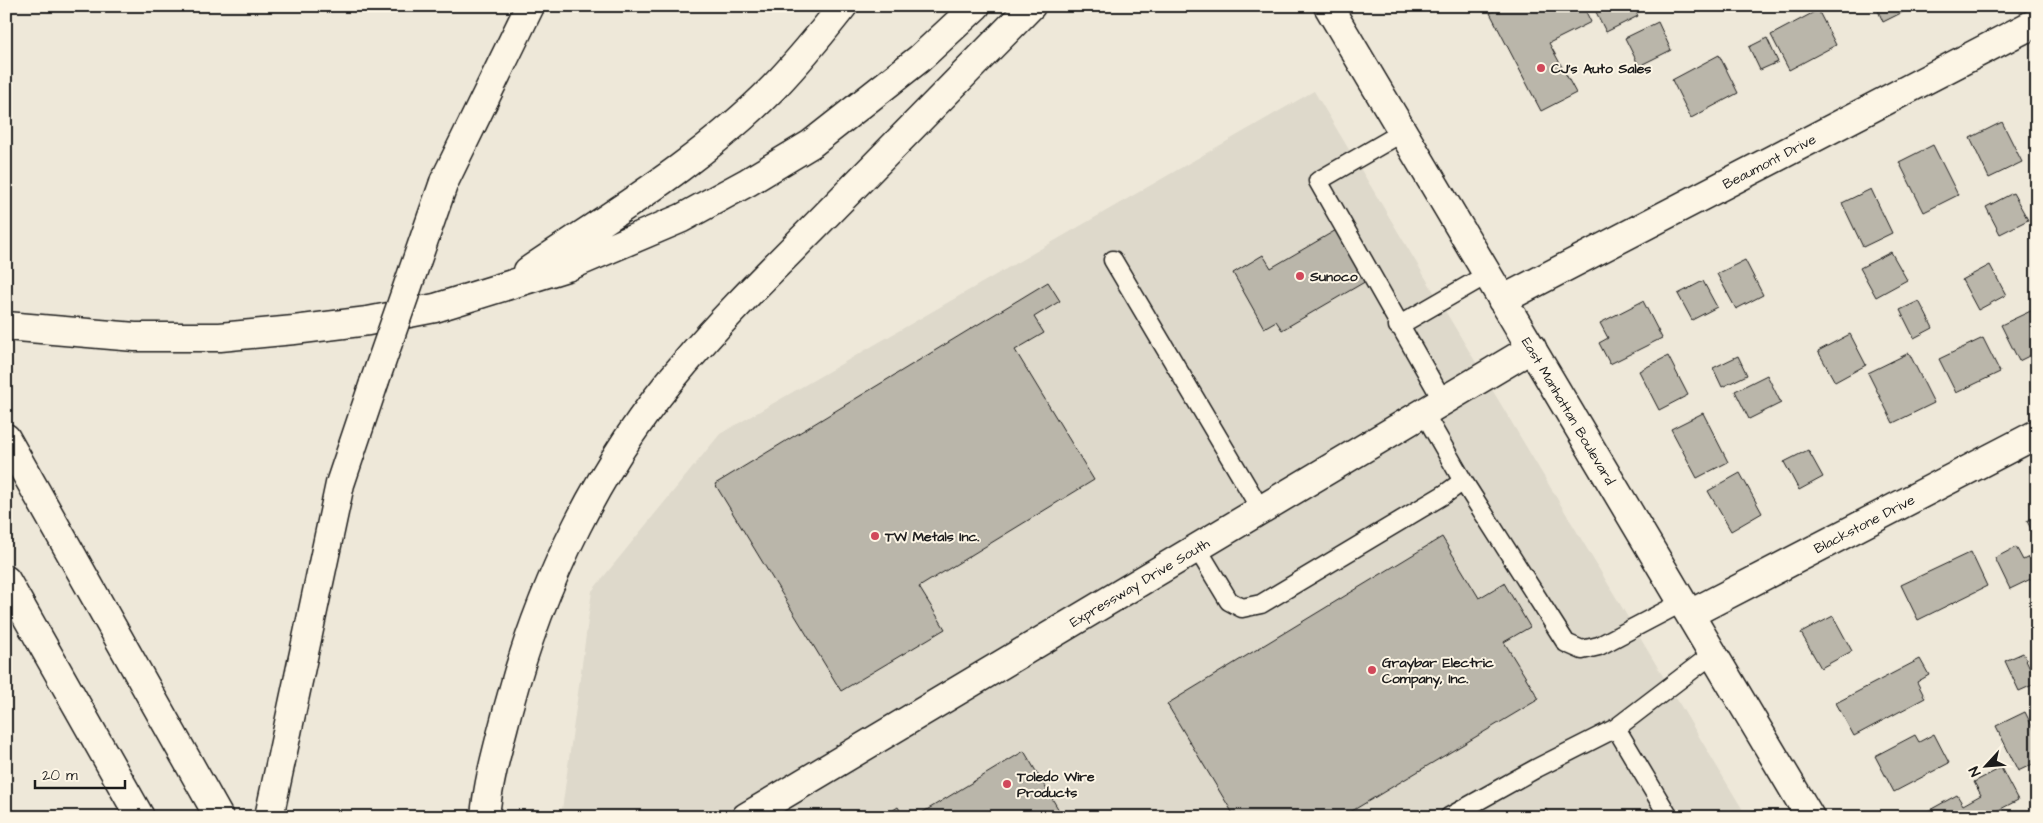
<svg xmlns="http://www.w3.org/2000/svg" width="2043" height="823" viewBox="0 0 2043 823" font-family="'Architects Daughter',sans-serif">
	<rect width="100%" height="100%" fill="#eee8d9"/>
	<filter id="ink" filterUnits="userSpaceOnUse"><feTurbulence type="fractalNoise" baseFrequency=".02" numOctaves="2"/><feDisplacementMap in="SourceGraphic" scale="10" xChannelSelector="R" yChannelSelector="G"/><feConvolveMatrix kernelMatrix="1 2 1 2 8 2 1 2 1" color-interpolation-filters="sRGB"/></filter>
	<g filter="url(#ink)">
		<path fill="#ded9cb" d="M1314,91L1747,817H561L592,591L720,434Z"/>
		<path fill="#bab6aa" stroke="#1c1c1c" d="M1504,6H1583L1591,22L1549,43L1576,93L1541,111L1490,13Z
			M1593,6H1633L1638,16L1606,32Z
			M1876,6H1915L1883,22Z
			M1818,10L1836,45L1789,70L1771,35Z
			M1658,22L1671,50L1639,66L1625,38Z
			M1767,38L1778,62L1760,70L1749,47Z
			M1719,55L1738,93L1691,118L1672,80Z
			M2037,94V111L2030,97Z
			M2002,122L2022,162L1989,178L1970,138Z
			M1933,145L1958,195L1924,212L1899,162Z
			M1871,189L1892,233L1863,247L1842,203Z
			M2013,193L2028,220L2000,234L1986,207Z
			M1338,229L1368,280L1282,330L1276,321L1264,328L1233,273L1263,255L1271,268Z
			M1891,252L1907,280L1876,297L1860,268Z
			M1745,260L1763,295L1736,309L1717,274Z
			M1990,265L2006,295L1978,310L1962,280Z
			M1703,281L1717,307L1692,320L1678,294Z
			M1048,282L1060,301L1034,317L1044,333L1015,350L1094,480L919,587L945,629L841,691L715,484Z
			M1643,301L1662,338L1610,364L1599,343L1608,338L1600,323Z
			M1919,301L1933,328L1914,338L1900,310Z
			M2037,308V352L2019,361L2001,325Z
			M1850,334L1866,365L1835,382L1818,351Z
			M1983,338L2000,372L1956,393L1939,359Z
			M1909,353L1934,403L1893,423L1868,373Z
			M1668,356L1688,395L1659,410L1639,371Z
			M1738,356L1747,375L1722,387L1713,368Z
			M1767,375L1781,403L1749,419L1735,391Z
			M1703,413L1728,462L1697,478L1671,429Z
			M1808,450L1823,477L1799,490L1784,462Z
			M1740,473L1762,513L1731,531L1708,491Z
			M2037,516V541L2027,521Z
			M1442,537L1479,598L1504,583L1530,627L1504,642L1539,699L1342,817H1235L1167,704Z
			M2016,547L2023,560L2037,553V576L2010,589L1995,558Z
			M1971,552L1987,586L1918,620L1901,585Z
			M1833,616L1852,651L1821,668L1801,633Z
			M2023,653L2037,683L2019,691L2005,661Z
			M1920,659L1929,675L1917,682L1925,698L1854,736L1836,703Z
			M2025,712L2037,736V762L2018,771L1996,726Z
			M1934,734L1949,763L1894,792L1875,756L1915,735L1919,742Z
			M1024,751L1063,817H915Z
			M2001,768L2018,800L1989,815L1987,811L1977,817H1917L1957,795L1963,805L1981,795L1974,782Z
			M898,807L904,817H882Z
			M1546,809L1551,817H1533Z"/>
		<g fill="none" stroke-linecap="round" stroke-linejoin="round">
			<defs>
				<path id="lane" d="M1403,132L1318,181L1443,401
					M1113,260L1261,510
					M1398,326L1488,274
					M1463,481L1566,643L1582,650L1599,646L1683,602
					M1197,548L1229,601L1242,608L1261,604L1445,494L1463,481L1424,413
					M1616,728L1669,817
					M1449,817L1537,768L1616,728L1714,653"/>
				<g id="street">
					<path id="s1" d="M1502,300L2037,22"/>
					<path id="s2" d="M1690,614L2037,434"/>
				</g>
				<g id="secondary">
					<path id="s3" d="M1328,6L1810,817"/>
					<path id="s4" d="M746,817L1532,348"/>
				</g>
				<path id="highway" d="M444,182L530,6
					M528,271C612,214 703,160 774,87C798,62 821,34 843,6
					M6,326L135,337H220L294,330L368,321L435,308L567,267L682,218L748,182L811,144L919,59L976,6
					M6,438L219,817
					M6,580L140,817
					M269,817L340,484L374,383
					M485,817C488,781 499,744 508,709C541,583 600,462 685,363C729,311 779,263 827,214C895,144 963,75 1031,6"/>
			</defs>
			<use href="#lane" stroke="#1c1c1c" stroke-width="21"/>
			<use href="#street" stroke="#1c1c1c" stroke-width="31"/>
			<use href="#secondary" stroke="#1c1c1c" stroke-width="31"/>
			<use href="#highway" stroke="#1c1c1c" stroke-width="31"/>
			<use href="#lane" stroke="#fcf5e5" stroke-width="18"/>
			<use href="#street" stroke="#fcf5e5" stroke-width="28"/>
			<use href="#secondary" stroke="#fcf5e5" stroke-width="28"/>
			<use href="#highway" stroke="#fcf5e5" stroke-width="28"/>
			<defs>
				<path id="highway-bridge" d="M374,383L444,182"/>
			</defs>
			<use href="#highway-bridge" stroke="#1c1c1c" stroke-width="31" stroke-linecap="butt"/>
			<use href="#highway-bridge" stroke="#fcf5e5" stroke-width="28"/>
		</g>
	</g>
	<g fill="#d1495b" stroke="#fcf5e5" stroke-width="2">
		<circle cx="1541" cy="68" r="5"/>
		<circle cx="1300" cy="276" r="5"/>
		<circle cx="875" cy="536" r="5"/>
		<circle cx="1372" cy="670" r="5"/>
		<circle cx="1007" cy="784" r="5"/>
	</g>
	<g text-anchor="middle" stroke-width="4" stroke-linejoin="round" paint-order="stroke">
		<g font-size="14" font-weight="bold" fill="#1c1c1c" stroke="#fcf5e5" text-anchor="start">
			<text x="1551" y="73">CJ's Auto Sales</text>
			<text x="1310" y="281">Sunoco</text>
			<text x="885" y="541">TW Metals Inc.</text>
			<text x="1382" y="667">Graybar Electric<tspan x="1382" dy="16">Company, Inc.</tspan></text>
			<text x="1017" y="781">Toledo Wire<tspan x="1017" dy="16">Products</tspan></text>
		</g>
		<g font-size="14" fill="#1c1c1c" stroke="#fcf5e5">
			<text dy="5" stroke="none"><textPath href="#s1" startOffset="301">Beaumont Drive</textPath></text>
			<text dy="5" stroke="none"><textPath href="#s3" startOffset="471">East Manhattan Boulevard</textPath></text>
			<text dy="5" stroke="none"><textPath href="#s2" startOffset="196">Blackstone Drive</textPath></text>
			<text dy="5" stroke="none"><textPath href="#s4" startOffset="458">Expressway Drive South</textPath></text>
		</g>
	</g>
	<rect width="2043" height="823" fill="none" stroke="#fcf5e5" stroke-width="25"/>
	<rect x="12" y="12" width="2018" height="798" fill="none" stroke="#1c1c1c" stroke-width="2" filter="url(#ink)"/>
	<g transform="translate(1986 766) rotate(244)" stroke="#fcf5e5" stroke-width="4" paint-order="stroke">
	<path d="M0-4L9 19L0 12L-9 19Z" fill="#1c1c1c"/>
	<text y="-8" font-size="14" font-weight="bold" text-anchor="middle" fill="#1c1c1c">N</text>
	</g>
	<path d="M35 780v8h90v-8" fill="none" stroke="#1c1c1c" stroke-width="2.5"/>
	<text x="42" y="780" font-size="15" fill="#1c1c1c" stroke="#fcf5e5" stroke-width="4" paint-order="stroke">20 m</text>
</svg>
